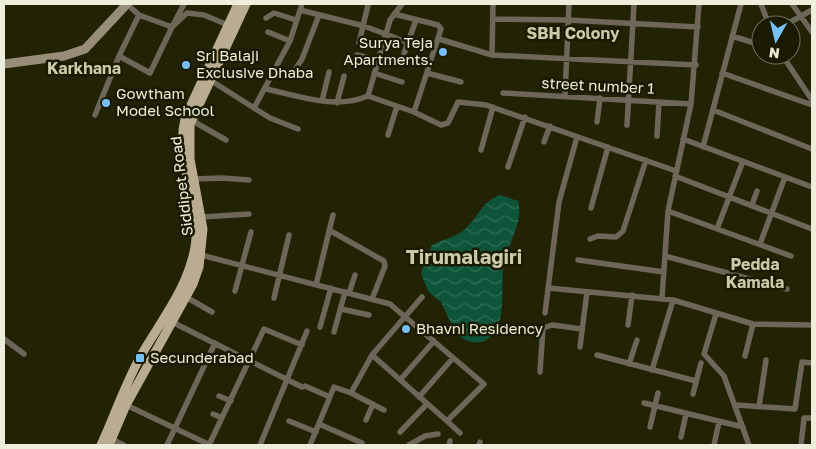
<svg xmlns="http://www.w3.org/2000/svg" width="816" height="449" viewBox="0 0 816 449" font-family="'Golos Text',sans-serif">
	<defs>
		<pattern id="water-waves" width="16" height="10" patternUnits="userSpaceOnUse" patternTransform="scale(1.25)"><rect width="16" height="10" fill="#0e543b"/><path d="M0 5q4-4 8 0t8 0" fill="none" stroke="#316d57"/></pattern>
	</defs>
	<rect width="100%" height="100%" fill="#222305"/>
	<path fill="url(#water-waves)" d="M500,195L518,201C524,223 508,242 504,263C499,287 510,329 484,341C474,345 464,340 456,334L441,302L428,291L421,273L432,245C443,239 454,238 464,230C478,218 481,202 500,195Z"/>
	<g fill="none" stroke-linecap="round" stroke-linejoin="round">
		<path stroke="#6d6659" stroke-width="5.5" d="M127,4L139,15
			M761,4L769,25
			M792,4L812,32
			M300,10L364,26L417,46
			M394,14L438,25L441,29L414,112
			M266,18L274,13L296,20
			M493,19L568,20L698,27
			M785,25L812,10
			M268,32L290,41
			M732,36L761,45
			M439,39L492,55L696,65
			M359,43L368,5
			M357,55L378,60
			M492,55L493,4
			M782,55L812,100
			M119,56L139,15L172,27L184,4
			M402,59L416,20
			M374,73L402,82
			M427,73L461,82
			M722,73L812,105
			M291,76L302,59L319,15
			M210,80L254,108L290,41L302,4
			M266,89C299,96 335,110 368,96L390,20L402,4
			M503,93L691,104
			M368,96L414,112L441,125L448,123L458,102L486,105L676,171
			M565,96L569,4
			M322,101L329,72
			M337,103L344,76
			M254,108L270,118L298,129
			M713,110L812,149
			M95,115L119,56L150,73L172,27L187,13L204,15L228,25
			M191,120L226,140
			M597,122L600,98
			M627,125L634,4
			M388,135L397,106
			M657,136L659,102
			M683,139L812,187
			M544,142L550,126
			M703,147L741,4
			M481,150L493,107
			M508,167L525,117
			M675,176L812,229
			M194,179L222,178L249,180
			M752,205L757,191
			M591,208L608,147
			M668,211L791,256
			M202,217L249,214
			M717,229L743,161
			M329,230L384,261L385,266L372,299
			M590,239L598,236L616,237L623,231L646,160
			M760,244L785,177
			M201,255L390,304L484,384L447,421L460,433
			M665,256L787,289
			M578,260L664,272
			M316,285L333,215
			M548,288L673,300L753,324L812,325
			M235,291L251,232
			M349,293L355,275
			M186,297L212,312
			M274,298L289,235
			M662,298L668,211L691,104L699,4
			M341,309L369,315
			M545,313L559,202L577,137
			M716,314L704,354L724,376L749,445
			M172,322L302,387
			M628,325L632,295
			M320,327L331,288
			M334,332L345,292
			M4,339L24,354
			M580,347L587,292
			M372,355L447,421
			M597,355L696,381
			M745,356L753,324
			M629,364L637,340
			M652,370L673,300
			M540,372L543,328L552,325L582,329
			M400,380L434,341
			M305,386L330,397
			M351,393L384,410
			M693,394L701,363
			M219,396L231,401
			M419,397L453,358
			M644,403L743,427
			M126,405L210,445
			M736,405L795,409L802,362L812,363
			M759,407L766,360
			M213,414L222,418
			M366,420L373,404
			M289,421L316,432
			M319,424L362,443
			M650,427L658,393
			M400,432L427,404
			M681,437L686,414
			M111,439L124,445
			M167,445L215,343
			M209,445L264,329L302,345
			M260,445L307,331
			M310,445L334,387L351,393L372,355L422,297
			M409,445L425,436L438,434
			M449,445L450,441
			M479,445L480,442
			M714,445L719,422
			M801,445L804,418H812"/>
		<path stroke="#988d78" stroke-width="9" d="M4,64L64,56L85,49L127,4"/>
		<path stroke="#b9ac91" stroke-width="9" d="M191,105L238,4
			M101,445C115,415 126,381 143,352C163,318 188,287 195,247C202,204 174,162 185,119
			M109,445L126,405L193,284L199,267L203,229L190,159V124L246,4"/>
	</g>
	<g fill="#76c0f7" stroke="#191a00" stroke-width="2">
		<circle cx="443" cy="52" r="5"/>
		<circle cx="186" cy="65" r="5"/>
		<circle cx="106" cy="103" r="5"/>
		<circle cx="406" cy="329" r="5"/>
		<rect x="135" y="353" width="10" height="10" rx="2.5"/>
	</g>
	<g text-anchor="middle" stroke-width="5" stroke-linejoin="round" paint-order="stroke">
		<g font-size="15" fill="#edeedc" stroke="#191a00" text-anchor="start">
			<text x="433" y="48" text-anchor="end">Surya Teja<tspan x="433" dy="17">Apartments.</tspan></text>
			<text x="196" y="61">Sri Balaji<tspan x="196" dy="17">Exclusive Dhaba</tspan></text>
			<text x="116" y="99">Gowtham<tspan x="116" dy="17">Model School</tspan></text>
			<text x="416" y="334">Bhavni Residency</text>
			<text x="150" y="363">Secunderabad</text>
		</g>
		<g font-size="15" fill="#edeedc" stroke="#191a00">
			<text transform="translate(598 86) rotate(3)" y="5">street number 1</text>
			<text transform="translate(182 186) rotate(-97)" y="5">Siddipet Road</text>
		</g>
		<g font-size="16" font-weight="bold" fill="#cacca9" stroke="#191a00">
			<text x="573" y="39">SBH Colony</text>
			<text x="84" y="74">Karkhana</text>
			<text x="755" y="270">Pedda<tspan x="755" dy="18">Kamala</tspan></text>
		</g>
		<g font-size="20" font-weight="bold" fill="#cacca9" stroke="#191a00">
			<text x="464" y="264">Tirumalagiri</text>
		</g>
	</g>
	<rect width="816" height="449" fill="none" stroke="#edeedc" stroke-width="10"/>
	<g transform="translate(776 40) rotate(188)"><circle r="24" fill="#191a00" stroke="#6e6f58"/>
	<path d="M0-4L9 19L0 12L-9 19Z" fill="#76c0f7"/>
	<text y="-8" font-size="14" font-weight="bold" text-anchor="middle" fill="#edeedc">N</text>
	</g>
</svg>
